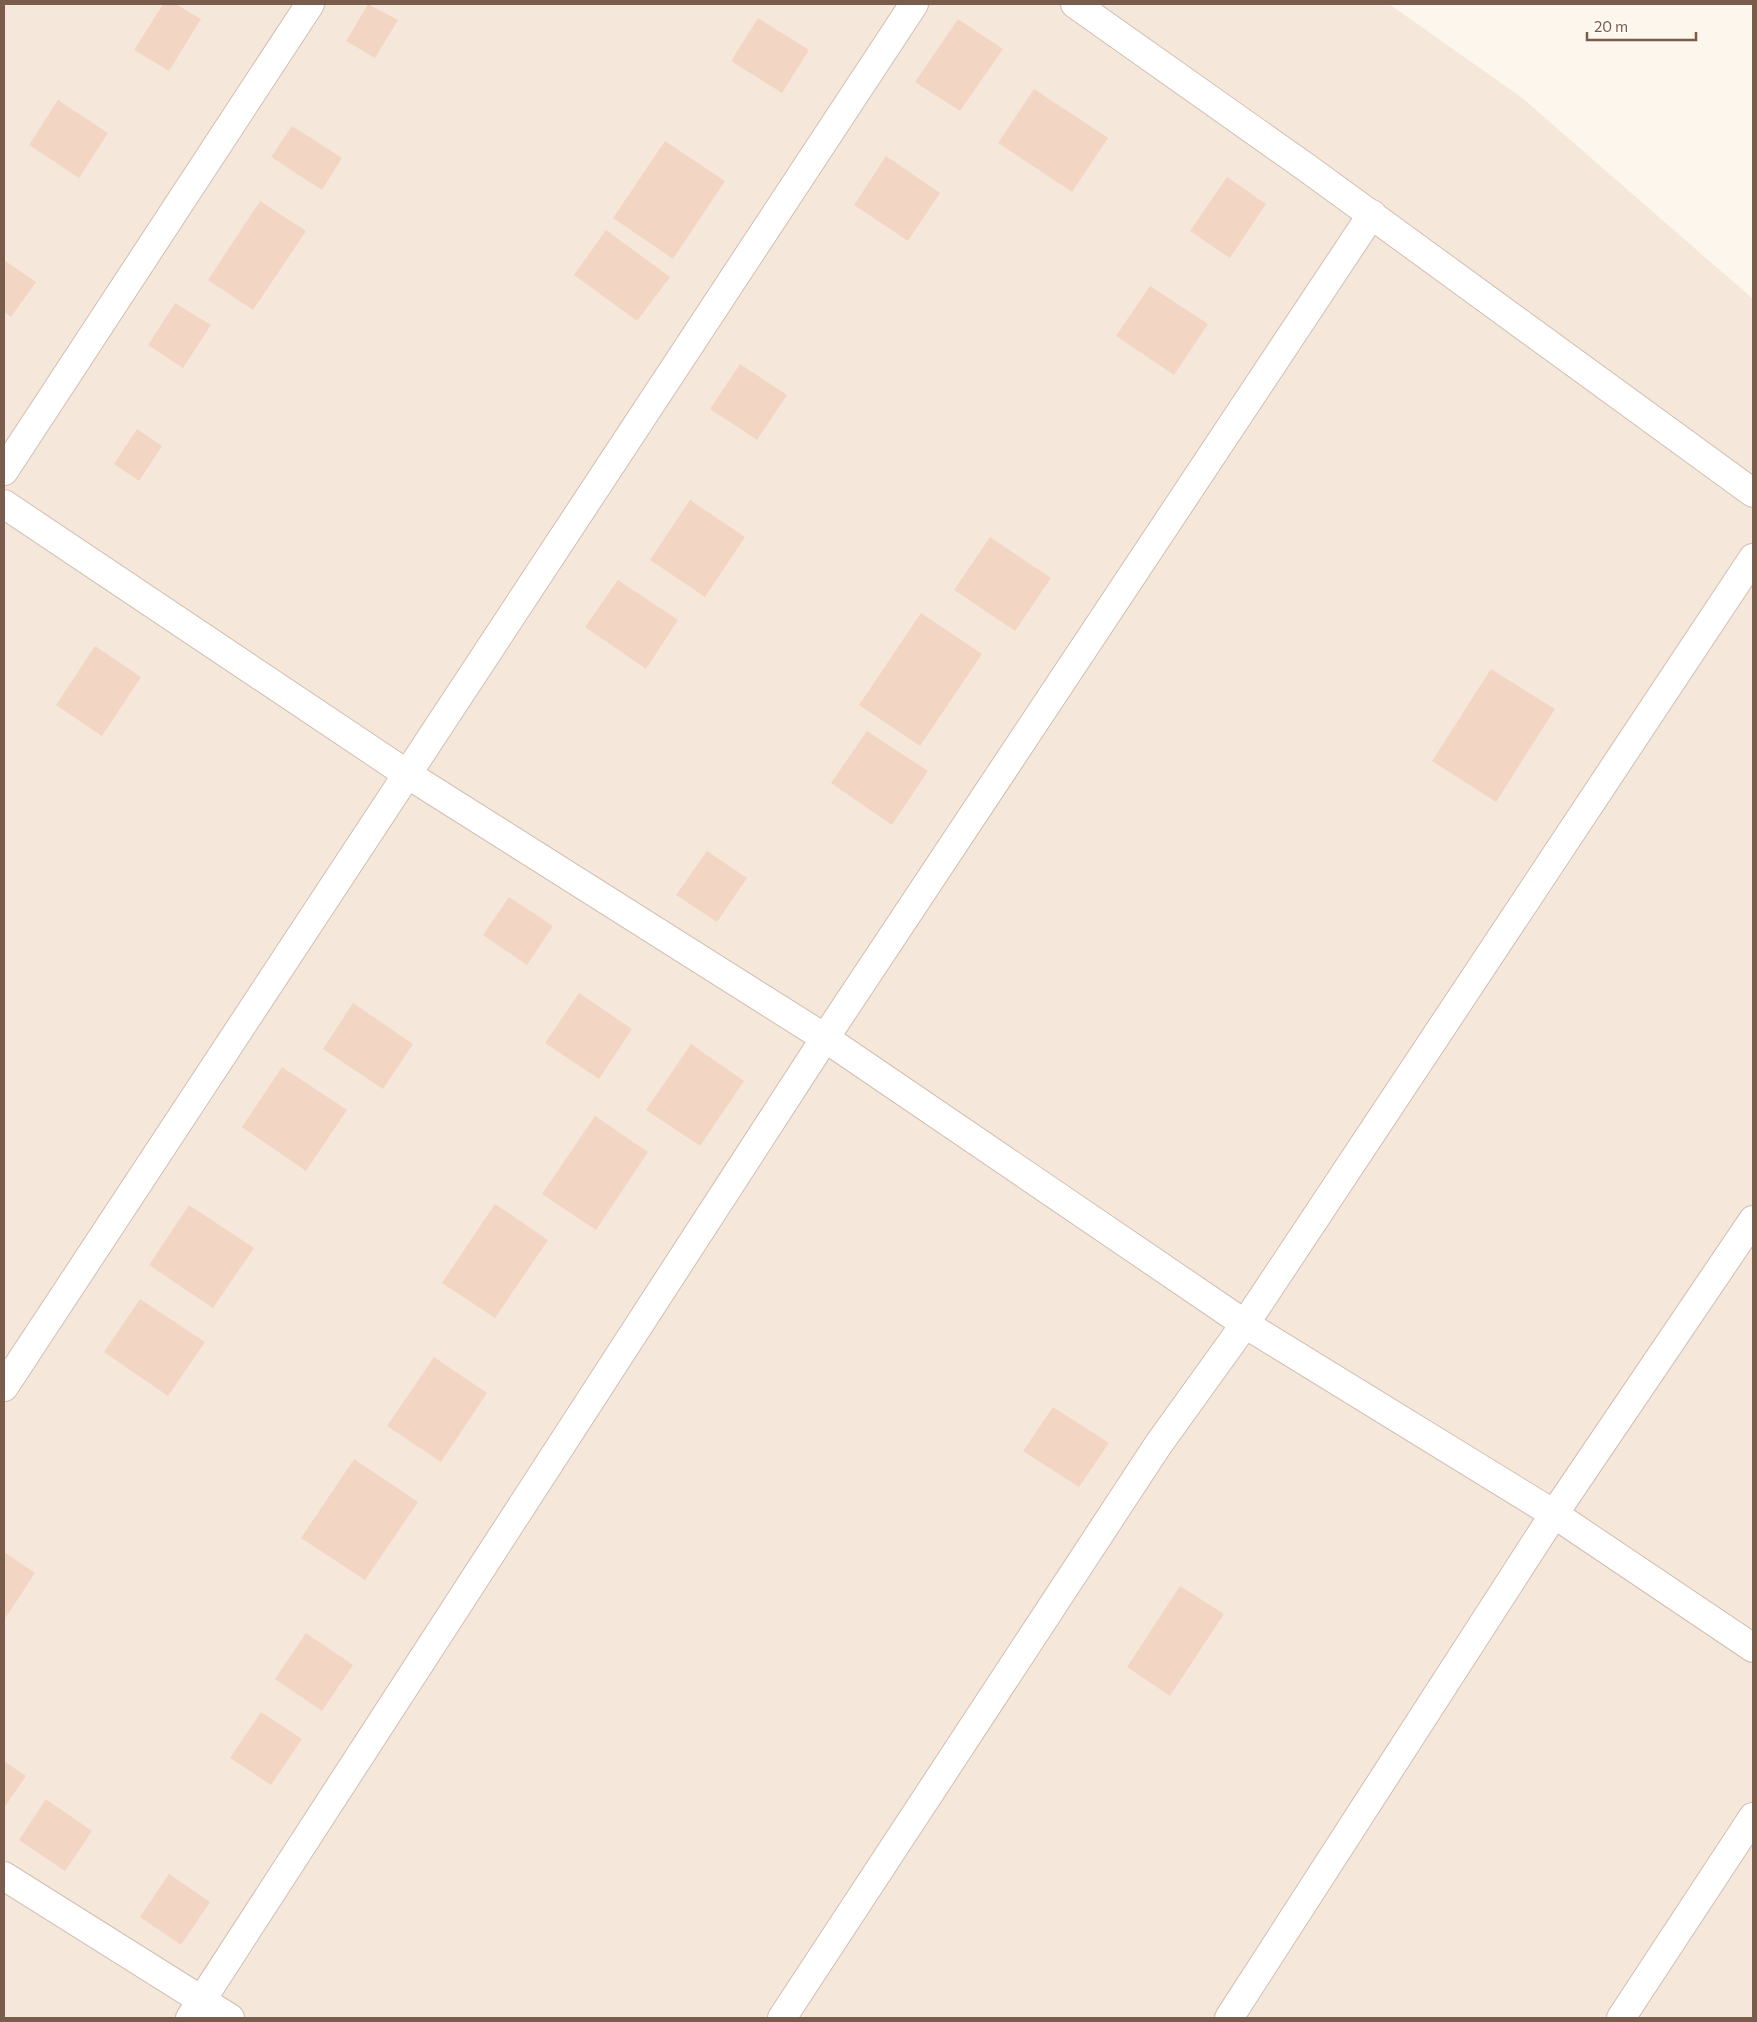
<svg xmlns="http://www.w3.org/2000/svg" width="1757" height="2022" viewBox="0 0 1757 2022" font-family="Commissioner,sans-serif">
	<rect width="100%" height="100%" fill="#fdf6ec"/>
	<path fill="#f5e8da" d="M4,4H1389L1521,97L1753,299V2018H4Z"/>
	<path fill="#f3d5c3" d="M163,4H176L201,19L169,71L134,50Z
		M368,4L398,20L375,58L346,41Z
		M758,18L809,50L782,93L731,61Z
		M958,19L1003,49L960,111L915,82Z
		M1034,89L1108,138L1072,192L998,143Z
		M58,100L108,133L79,178L29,145Z
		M292,126L342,158L322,190L271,157Z
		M665,141L725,181L673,259L613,218Z
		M886,156L940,193L908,241L854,205Z
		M1227,177L1266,204L1230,258L1190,231Z
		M260,201L306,231L253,310L208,280Z
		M606,230L670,277L637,321L574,275Z
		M4,260L36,282L11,317L4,312Z
		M1150,286L1208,324L1174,375L1116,336Z
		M175,303L211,325L183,368L148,345Z
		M740,364L787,395L757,440L710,409Z
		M137,429L162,446L139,481L114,464Z
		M690,500L745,537L705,597L650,560Z
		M990,537L1051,578L1015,631L954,590Z
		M618,580L678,620L646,669L585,627Z
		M921,613L982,654L920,746L859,705Z
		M95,646L141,677L102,736L56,705Z
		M1491,669L1555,709L1496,802L1432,761Z
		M867,731L928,771L892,825L831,783Z
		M707,851L747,878L717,922L676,895Z
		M509,897L553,926L527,965L483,935Z
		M579,993L632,1029L599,1079L545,1043Z
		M353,1003L413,1044L383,1089L323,1049Z
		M691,1044L744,1081L700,1146L646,1110Z
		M282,1067L347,1110L306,1171L242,1127Z
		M595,1116L648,1152L596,1230L542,1194Z
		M495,1204L548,1240L495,1318L442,1283Z
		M189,1205L254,1248L213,1308L149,1265Z
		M140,1299L205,1342L168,1396L104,1352Z
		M434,1357L487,1393L441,1462L387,1426Z
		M1053,1407L1109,1443L1079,1487L1023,1451Z
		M354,1459L418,1502L365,1580L301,1538Z
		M4,1552L35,1573L4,1620Z
		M1180,1586L1224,1614L1170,1696L1127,1667Z
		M306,1633L353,1665L322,1711L275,1679Z
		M261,1712L302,1739L271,1785L230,1758Z
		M4,1761L26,1776L4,1808Z
		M46,1799L92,1831L65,1871L19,1840Z
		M169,1874L210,1902L181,1945L140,1917Z"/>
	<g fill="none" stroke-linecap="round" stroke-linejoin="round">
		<defs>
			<path id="minor" d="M1075,4L1307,168L1753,493
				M4,471L310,4
				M4,504L407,774L825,1038L1245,1324L1554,1514L1753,1648
				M4,1387L914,4
				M4,1876L230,2018
				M190,2018L825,1038L1372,214
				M782,2018L1158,1445L1245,1324L1753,558
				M1229,2018L1554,1514L1753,1220
				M1621,2018L1753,1817"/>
		</defs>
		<use href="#minor" stroke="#d1beb0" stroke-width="30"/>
		<use href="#minor" stroke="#fff" stroke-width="28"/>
	</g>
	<rect width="1757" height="2022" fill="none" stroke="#7a5c4d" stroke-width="10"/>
	<path d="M1587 32v8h109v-8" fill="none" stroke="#7a5c4d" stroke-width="2.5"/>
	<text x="1594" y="32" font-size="15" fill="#7a5c4d" stroke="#fffaf3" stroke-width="4" paint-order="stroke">20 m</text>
</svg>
